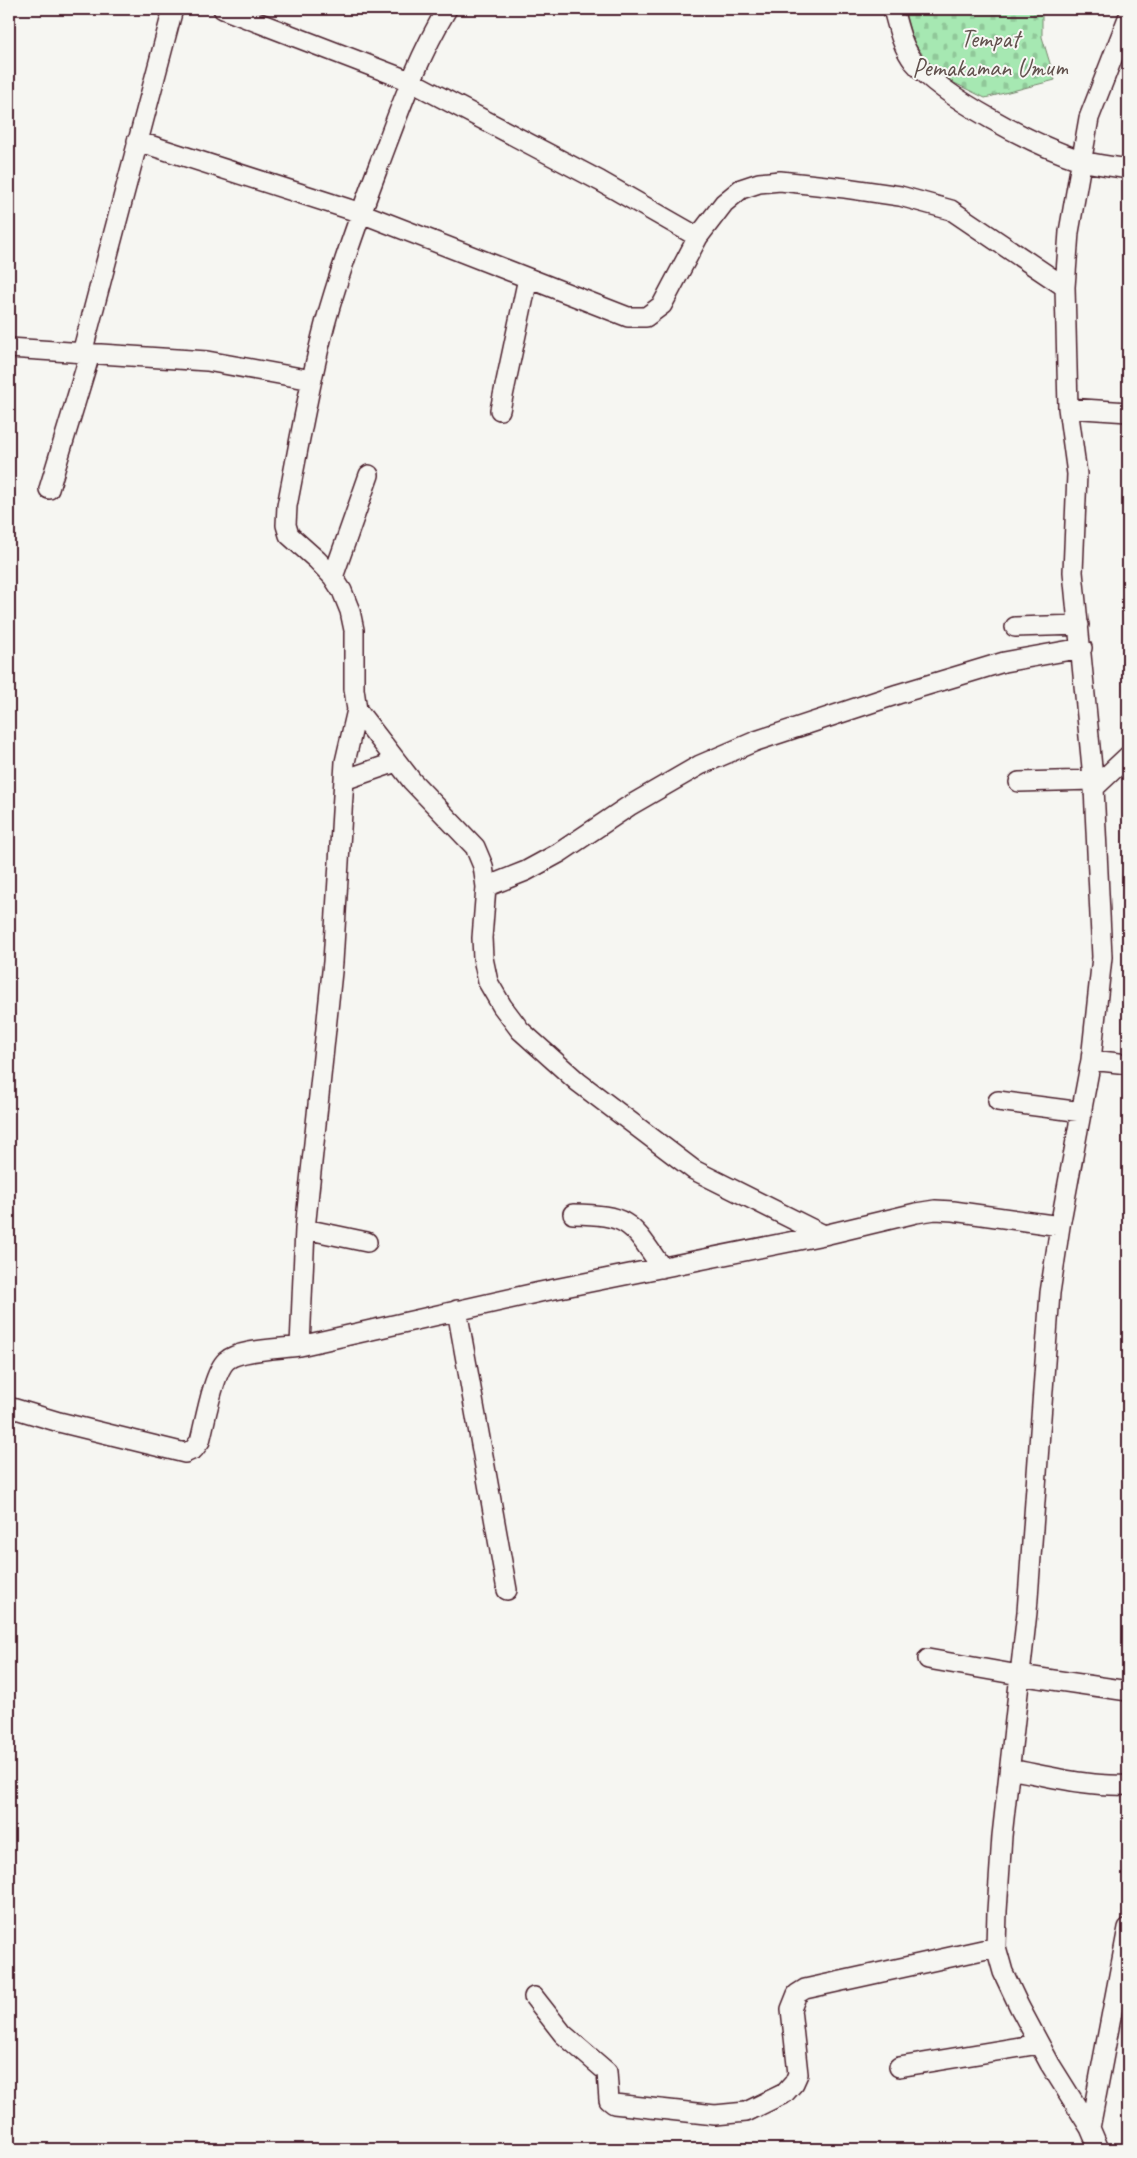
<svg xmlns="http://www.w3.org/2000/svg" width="1137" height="2158" viewBox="0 0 1137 2158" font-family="Caveat,sans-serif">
	<defs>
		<pattern id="cemetery-stones" width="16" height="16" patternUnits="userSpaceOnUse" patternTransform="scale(1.25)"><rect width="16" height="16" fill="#a6e8b2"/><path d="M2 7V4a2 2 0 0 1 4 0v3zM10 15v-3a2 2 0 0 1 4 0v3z" fill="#90c799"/></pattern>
	</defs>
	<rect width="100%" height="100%" fill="#f6f6f2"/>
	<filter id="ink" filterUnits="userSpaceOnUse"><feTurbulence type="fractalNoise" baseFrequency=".02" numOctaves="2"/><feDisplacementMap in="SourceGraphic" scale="10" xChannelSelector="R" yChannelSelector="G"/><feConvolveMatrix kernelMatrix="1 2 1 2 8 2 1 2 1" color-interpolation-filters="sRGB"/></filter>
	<g filter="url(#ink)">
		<path fill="url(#cemetery-stones)" stroke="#78846e" d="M904,9H1042V37L1055,80L985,98L936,74L913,41Z"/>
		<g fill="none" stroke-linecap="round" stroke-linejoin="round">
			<defs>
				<path id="minor" d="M223,9L410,81L600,181L698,237L724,203L741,189L759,183L780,181L845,188L900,196L951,210L1065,287
					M447,9C418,57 400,109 380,162C360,215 340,269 325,324C309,384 299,445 287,506L286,525L289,535L317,560L333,577L342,591L350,611L354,630V689L357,710L412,781L475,847L483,866L486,887L482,938L483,958L488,982L502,1006L520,1030L578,1082L694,1170L824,1235
					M893,9C898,27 902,47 914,62C944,98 1034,145 1080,160C1095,165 1113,166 1128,169
					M137,141L361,213L628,317H646L662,305L698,237
					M9,348L207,361L312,380
					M82,353L173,9
					M1068,408L1128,412
					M500,410L528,278
					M49,489L90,354
					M333,577L369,475
					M1015,627L1079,625
					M344,780L396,762
					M1019,782L1093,780
					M1094,788L1128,756
					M486,887L526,871L559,853L629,806L700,765L756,741L898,694L1004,662L1082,648
					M1091,1060L1128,1064
					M998,1101L1082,1112
					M573,1214C630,1215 631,1223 662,1268
					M305,1229L367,1242
					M457,1310L507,1590
					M300,1346L540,1292L824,1235L916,1213L935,1210L953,1211L1060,1226
					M9,1407L59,1422L185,1453L194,1449L200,1441C205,1423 213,1373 226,1361C239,1349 283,1349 300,1346L305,1229L333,962L345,762L357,710
					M928,1659L1019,1675L1128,1691
					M1010,1769C1048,1776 1088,1787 1128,1785
					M534,1997L563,2034L607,2072L609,2100L614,2104L715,2115L746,2112L785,2093L794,2083L798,2074L791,2009L797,1994L805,1989L996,1947
					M899,2067L1039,2044
					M1090,2128L1128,1928
					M1099,2149L1090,2128L1050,2064L1019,2006L1003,1972L996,1947L997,1911L1002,1836L1027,1612L1050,1293L1060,1226L1091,1060L1102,957L1094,788L1073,572L1077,474L1068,408L1065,287L1069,232L1089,118L1128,18"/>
			</defs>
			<use href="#minor" stroke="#4a1f2b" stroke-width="22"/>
			<use href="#minor" stroke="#f6f6f2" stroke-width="19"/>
		</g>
	</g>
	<g text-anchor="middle" stroke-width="4" stroke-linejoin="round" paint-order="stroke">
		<g font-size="25" fill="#61514d" stroke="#f6f6f2">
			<text x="990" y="47">Tempat<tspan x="990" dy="29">Pemakaman Umum</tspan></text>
		</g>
	</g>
	<rect width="1137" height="2158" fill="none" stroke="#f6f6f2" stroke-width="30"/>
	<rect x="15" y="15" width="1107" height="2128" fill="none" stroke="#4a1f2b" stroke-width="2" filter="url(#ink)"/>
</svg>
